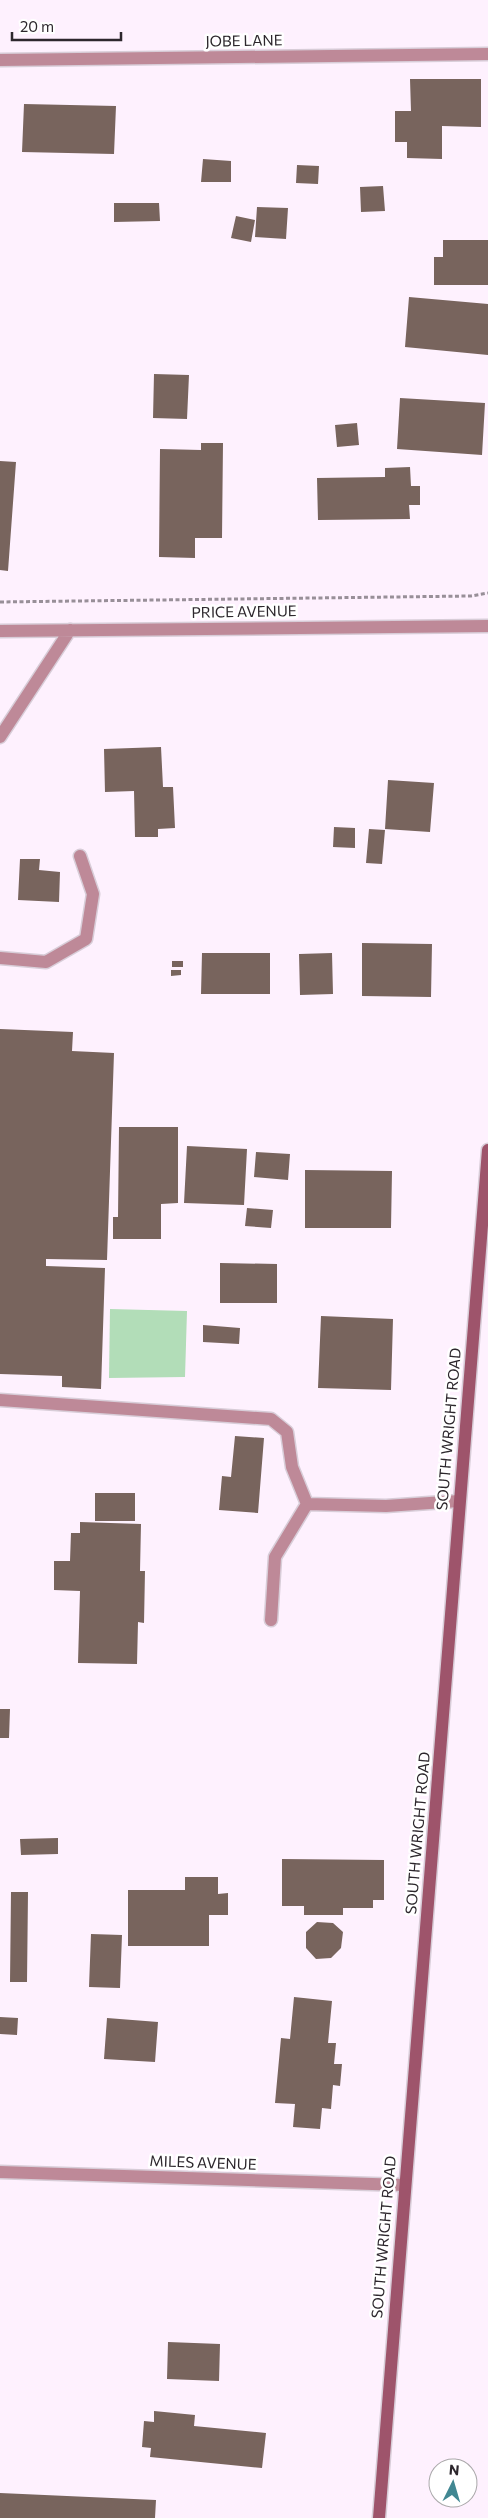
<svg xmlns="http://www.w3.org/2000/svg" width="488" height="2518" viewBox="0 0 488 2518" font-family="Commissioner,sans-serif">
	<rect width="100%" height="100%" fill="#fef1fe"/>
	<path fill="#b2ddb8" d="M110,1309L187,1311L185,1377L109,1378Z"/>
	<path fill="#78645d" d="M410,79H481V127L442,126V159L407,158V142H395V111H411Z
		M24,104L116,106L114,154L22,152Z
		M203,159L231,161V182H201Z
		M297,165L319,166L318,184L296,183Z
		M383,186L385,211L361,212L360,187Z
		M114,203H159L160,221L114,222Z
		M257,207L288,208L286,239L255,237Z
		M236,216L255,220L251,242L231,238Z
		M443,240H488V285H434V257H443Z
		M409,297L488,304V355L405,347Z
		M154,374L189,375L187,419L153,418Z
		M400,398L485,403L482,455L397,449Z
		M357,423L359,445L337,447L335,425Z
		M201,443H223L222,538H195V558L159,557L160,449L201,450Z
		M0,461L16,462L8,571L0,570Z
		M410,467L411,486H420V505H409L410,519L318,520L317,478L385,477V468Z
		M161,747L163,787H173L175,828L158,829V837H135L134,791L105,792L104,749Z
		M388,780L434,783L430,832L385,829Z
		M334,827L355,828V848L333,847Z
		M369,829L385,830L382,864L366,863Z
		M20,859H40L39,870L60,872L59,902L18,900Z
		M362,943L432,944L431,997L362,996Z
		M202,953H270V994H201Z
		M332,953L333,994L300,995L299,954Z
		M172,961H183V967H172Z
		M171,970H181V975L171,976Z
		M0,1029L73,1032L72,1051L114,1053L107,1260L46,1259V1266L105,1268L101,1389L62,1387V1376L0,1374Z
		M119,1127H178V1203L161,1204V1239H113V1217H118Z
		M187,1146L247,1149L244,1205L184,1203Z
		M256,1152L290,1154L288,1180L254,1177Z
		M305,1170L392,1171L391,1228H305Z
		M247,1208L273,1210L271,1228L245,1226Z
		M220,1263L277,1264V1303H220Z
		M321,1316L393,1319L391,1390L318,1388Z
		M203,1325L240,1328L239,1344L203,1342Z
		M235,1436L264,1438L258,1513L219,1510L222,1476L231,1477Z
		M95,1493H135V1521H95Z
		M80,1522L141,1524L140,1571H145L144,1623L138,1622L137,1664L78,1663L80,1591L54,1590V1561H70L71,1533H80Z
		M0,1709H10L9,1738H0Z
		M58,1838V1854L21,1855L20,1839Z
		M282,1859L384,1860V1900H373V1908H343V1915H304V1906H282Z
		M185,1877H218V1894L228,1893V1915H209V1946H128V1890H185Z
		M11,1892H28L27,1982H10Z
		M317,1922L333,1923L343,1932L341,1948L331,1958L316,1959L306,1948V1932Z
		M91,1934L122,1935L120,1988L89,1987Z
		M294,1997L332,2001L328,2043H336L334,2064H342L340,2086L333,2085L331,2109L322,2108L320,2129L293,2127L295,2104L275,2103L281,2038L290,2039Z
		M0,2017L18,2018L17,2035L0,2034Z
		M107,2018L158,2022L155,2062L104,2059Z
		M168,2342L220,2344L219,2381L167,2379Z
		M154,2411L195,2415L194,2426L266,2433L262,2468L150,2457L151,2448L142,2447L144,2421L154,2422Z
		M0,2493L156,2500L155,2518H0Z"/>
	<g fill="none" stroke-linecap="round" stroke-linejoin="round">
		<defs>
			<path id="lane" d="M0,1400L271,1419L287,1432L292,1467L307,1504L386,1506L459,1501
				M271,1620L275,1557L307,1504"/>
			<path id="street" d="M0,60L488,54
				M0,631L488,626
				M0,737L70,630
				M0,958L46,962L86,939L93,894L80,856
				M0,2172L404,2185"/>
			<path id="secondary" d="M379,2518L488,1150"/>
		</defs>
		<use href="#lane" stroke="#d8cdd8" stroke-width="15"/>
		<use href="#street" stroke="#d8cdd8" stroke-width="15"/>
		<use href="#secondary" stroke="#d8cdd8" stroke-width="15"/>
		<path stroke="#988f98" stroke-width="3" stroke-dasharray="4 2.5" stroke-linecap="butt" d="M0,602L471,596L488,593"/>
		<use href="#lane" stroke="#be8998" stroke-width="12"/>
		<use href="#street" stroke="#be8998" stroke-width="12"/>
		<use href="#secondary" stroke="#9e546b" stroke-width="12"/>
	</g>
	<g text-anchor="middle" stroke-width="5" stroke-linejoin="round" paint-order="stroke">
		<g font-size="15" fill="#2d272d" stroke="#fff">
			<text transform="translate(244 41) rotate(-1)" y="5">JOBE LANE</text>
			<text transform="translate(244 612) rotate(-1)" y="5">PRICE AVENUE</text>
			<text transform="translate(449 1429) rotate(-85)" y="5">SOUTH WRIGHT ROAD</text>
			<text transform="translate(418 1833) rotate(-85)" y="5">SOUTH WRIGHT ROAD</text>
			<text transform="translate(203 2163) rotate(2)" y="5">MILES AVENUE</text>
			<text transform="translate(384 2237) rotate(-85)" y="5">SOUTH WRIGHT ROAD</text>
		</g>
	</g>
	<g transform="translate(453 2483) rotate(5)"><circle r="24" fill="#ffffff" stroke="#aba9ab"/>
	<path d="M0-4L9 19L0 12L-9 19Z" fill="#418792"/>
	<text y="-8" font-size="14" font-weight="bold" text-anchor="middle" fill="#2d272d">N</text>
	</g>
	<path d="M12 32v8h109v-8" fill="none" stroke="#2d272d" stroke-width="2.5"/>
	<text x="20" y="32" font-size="15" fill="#2d272d" stroke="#ffffff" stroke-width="4" paint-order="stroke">20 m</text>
</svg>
